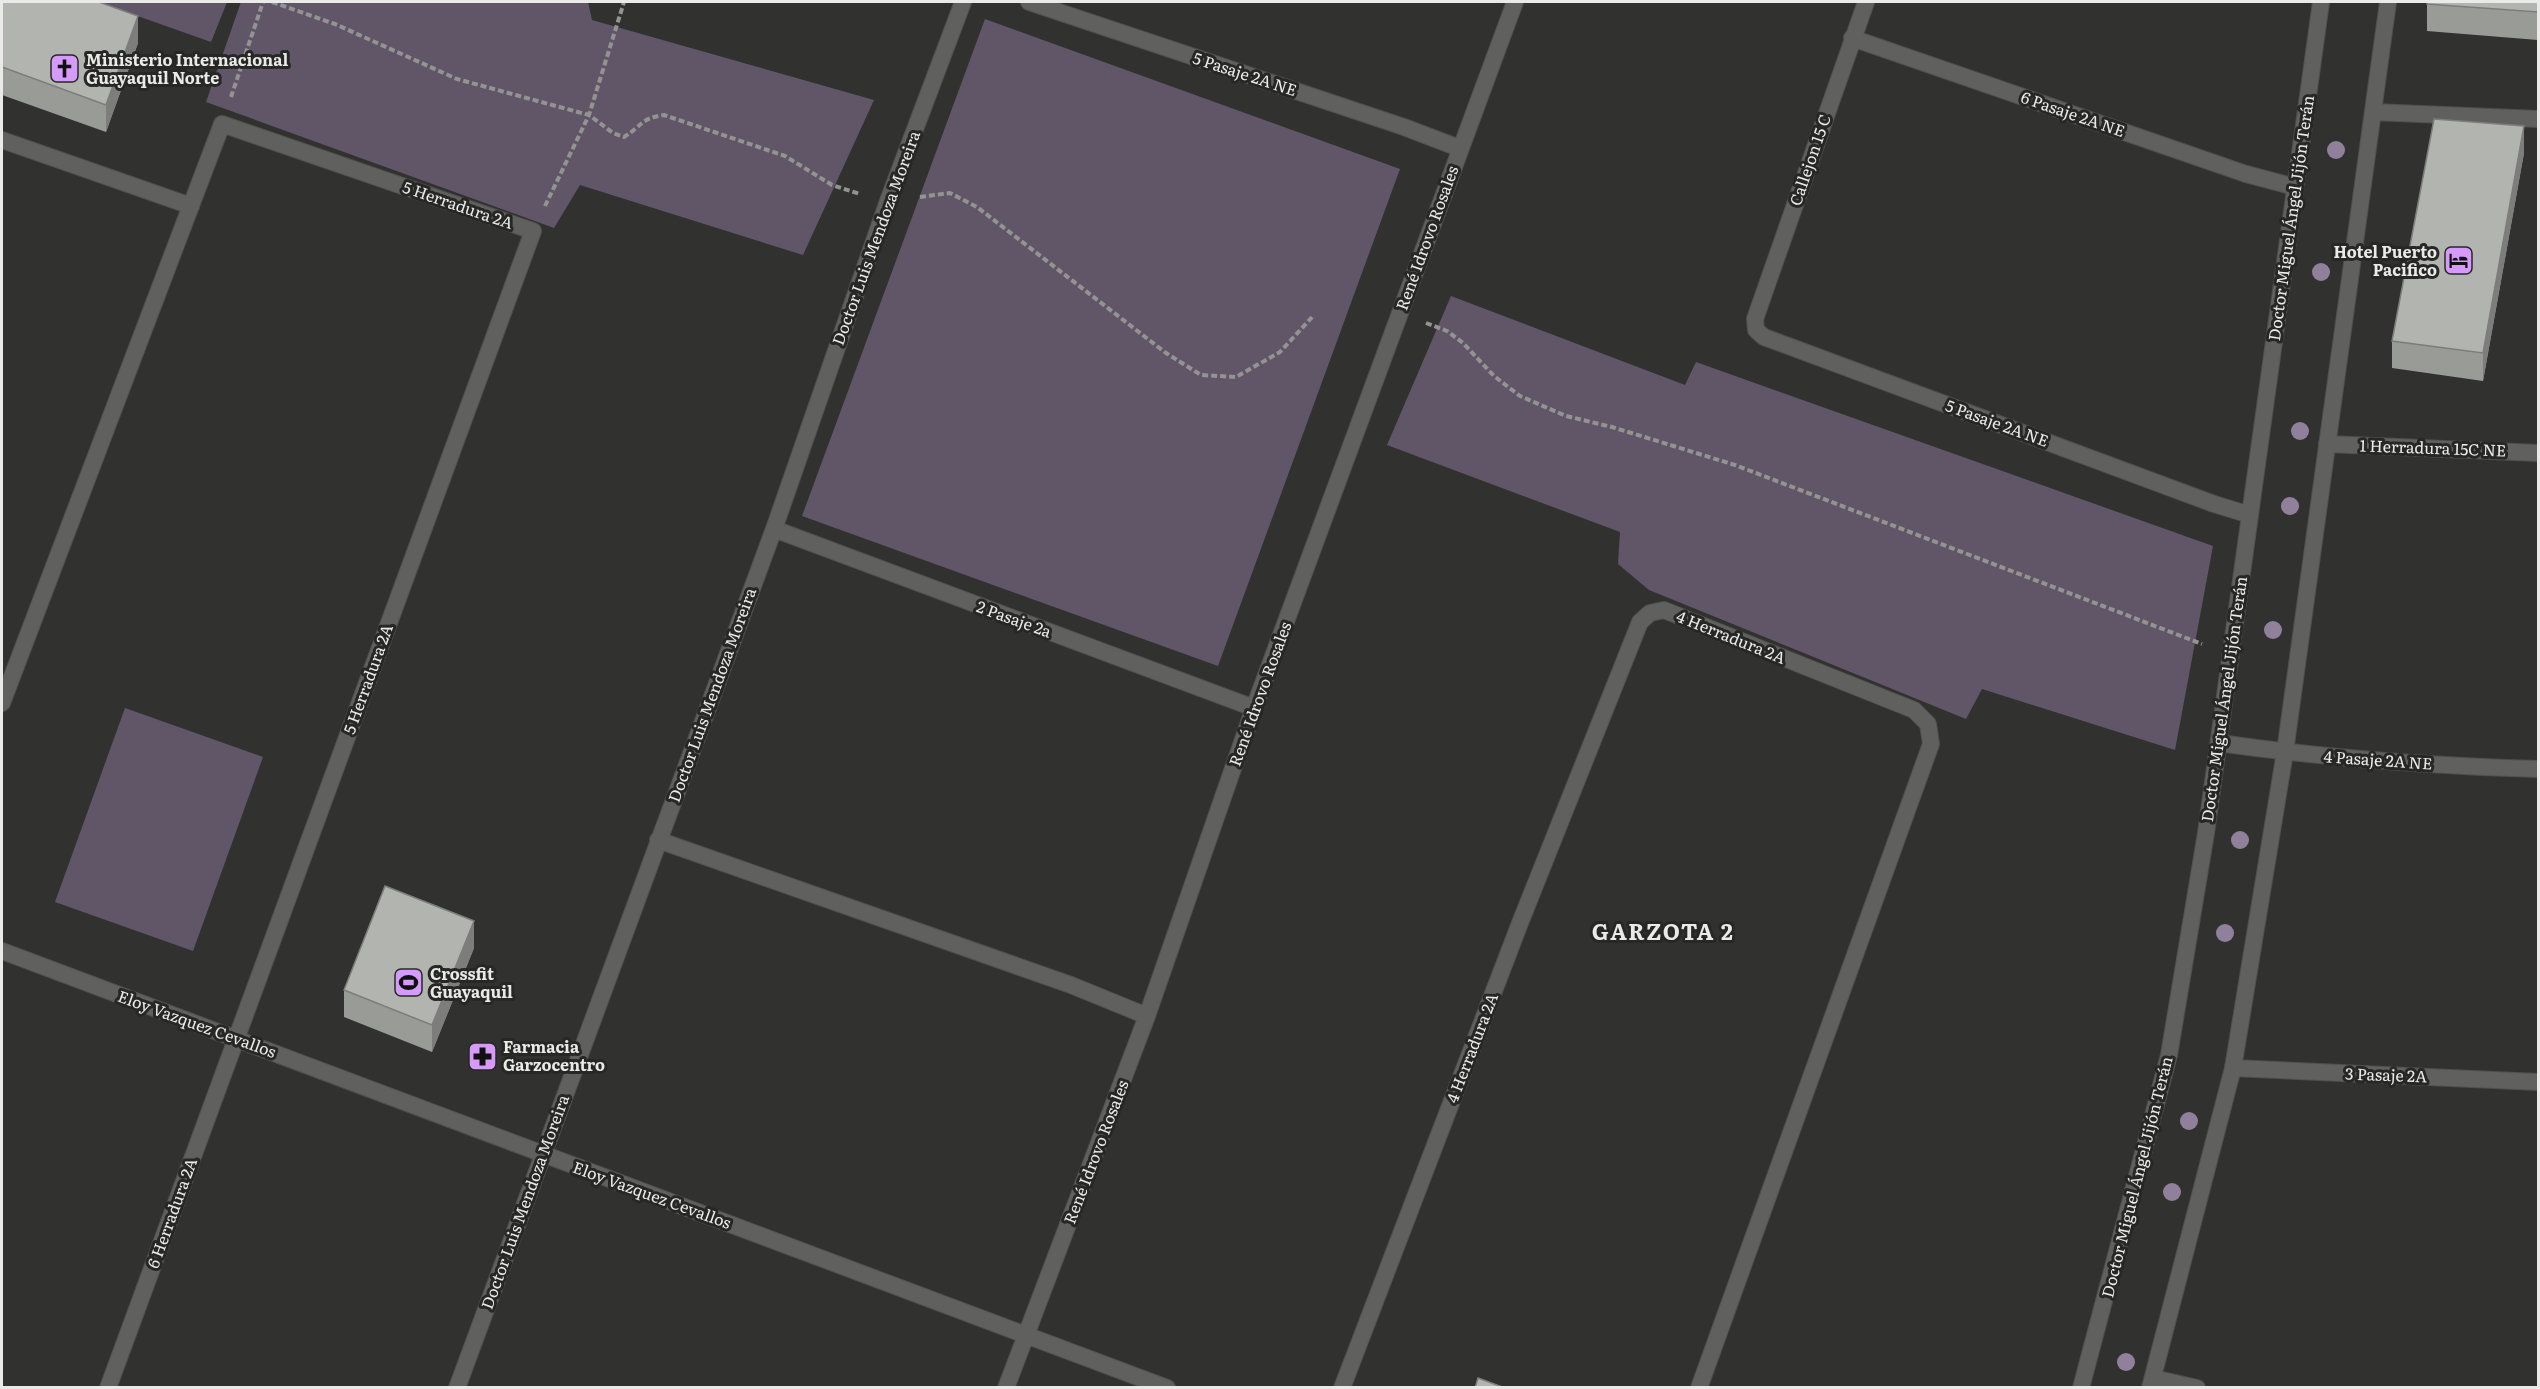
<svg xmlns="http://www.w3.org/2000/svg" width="2540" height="1389" viewBox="0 0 2540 1389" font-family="Literata,serif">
	<rect width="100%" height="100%" fill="#31322f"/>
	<path fill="#615668" d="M98,2H227L211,42Z
		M241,2H588L592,20L874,100L803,255L580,185L554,228L206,102Z
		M985,19L1400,169L1218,666L802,516Z
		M1451,296L1685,385L1696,362L2213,546L2175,750L1982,689L1966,719L1649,590L1618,564L1620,532L1387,445Z
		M125,708L263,757L193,951L55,902Z"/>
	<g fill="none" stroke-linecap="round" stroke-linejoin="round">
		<defs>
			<path id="service" d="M2,140L191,206"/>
			<path id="minor" d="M1029,2L1404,127L1459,148
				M1866,2L1755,319L1756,330L1764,337L2214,504L2250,515
				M1852,38L2246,174L2295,187
				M2373,112L2538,119
				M2327,444L2538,453
				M774,529L1254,708
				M2,703L222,124L533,231L108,1388
				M2219,743C2325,758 2432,766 2538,769
				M658,840L1071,985L1147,1016
				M2,951L1167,1388
				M2233,1068L2538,1082
				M2153,1378L2197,1388
				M457,1388L774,529L888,201L963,2
				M1006,1388L1147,1016L1254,708L1515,2
				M1342,1388L1520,923L1640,622L1650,613L1664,610L1914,710L1928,724L1931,744L1699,1388"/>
			<path id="tertiary" d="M2081,1388L2169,1055L2206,833L2321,2
				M2150,1388L2233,1068L2285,752L2388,2"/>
		</defs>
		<use href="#service" stroke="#4f504d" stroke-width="18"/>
		<use href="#minor" stroke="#4f504d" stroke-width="18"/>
		<use href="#tertiary" stroke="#4f504d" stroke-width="18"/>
		<path stroke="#939491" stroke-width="4" stroke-dasharray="6 3" stroke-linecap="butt" d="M272,2L335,24L457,79L589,115L613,133L624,137C642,126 641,118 664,115L785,156L832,185L860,194
			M231,97L263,2
			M920,197L950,193L977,207L1166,353L1201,375L1236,377L1280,352L1314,315
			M545,206L589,115L624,2
			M1426,323L1447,331L1463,343L1494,376L1520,396L1566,416L1612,427L1735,465L2202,644"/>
		<use href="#service" stroke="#60615e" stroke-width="16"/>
		<use href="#minor" stroke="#60615e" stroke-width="16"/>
		<use href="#tertiary" stroke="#60615e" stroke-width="16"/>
	</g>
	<g fill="#91809c">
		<circle cx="2336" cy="150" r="9"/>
		<circle cx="2321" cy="272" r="9"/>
		<circle cx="2300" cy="431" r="9"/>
		<circle cx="2290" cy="506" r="9"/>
		<circle cx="2273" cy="630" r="9"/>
		<circle cx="2240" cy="840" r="9"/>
		<circle cx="2225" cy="933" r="9"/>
		<circle cx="2189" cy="1121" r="9"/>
		<circle cx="2172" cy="1192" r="9"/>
		<circle cx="2126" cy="1362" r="9"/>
	</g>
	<path fill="#999b97" d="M2,2L138,43L106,132L2,95Z
		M2538,2V40L2427,31V4Z
		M2524,153L2483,381L2392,368V341Z
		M474,948L432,1052L344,1017V990Z"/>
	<path fill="#7d7e7b" d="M138,16V43L106,132V105Z
		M2524,126V153L2483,381V353Z
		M474,921V948L432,1052V1025Z"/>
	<path fill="#b2b4b0" stroke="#7d7e7b" stroke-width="1.5" d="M2,2H99L138,16L106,105L2,67Z
		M2427,2H2538V12L2427,4Z
		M2434,119L2524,126L2483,353L2392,341Z
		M385,886L474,921L432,1025L344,990Z
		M1478,1378L1505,1388H1475Z"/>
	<defs>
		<symbol id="church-square" viewBox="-11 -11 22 22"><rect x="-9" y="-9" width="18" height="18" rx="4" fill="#d69bfa" stroke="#272825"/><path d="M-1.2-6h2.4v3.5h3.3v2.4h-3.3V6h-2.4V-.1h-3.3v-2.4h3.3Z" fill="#111"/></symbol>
		<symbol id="hotel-square" viewBox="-11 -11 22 22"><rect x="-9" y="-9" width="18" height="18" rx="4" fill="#d69bfa" stroke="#272825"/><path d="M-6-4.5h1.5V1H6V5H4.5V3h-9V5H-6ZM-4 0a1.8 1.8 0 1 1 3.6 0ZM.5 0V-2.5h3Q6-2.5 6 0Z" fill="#111"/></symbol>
		<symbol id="stadium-square" viewBox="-11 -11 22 22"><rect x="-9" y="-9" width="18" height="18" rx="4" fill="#d69bfa" stroke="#272825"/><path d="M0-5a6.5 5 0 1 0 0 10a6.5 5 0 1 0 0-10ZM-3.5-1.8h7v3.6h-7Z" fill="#111"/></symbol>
		<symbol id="pharmacy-square" viewBox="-11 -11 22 22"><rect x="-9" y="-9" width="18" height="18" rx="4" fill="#d69bfa" stroke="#272825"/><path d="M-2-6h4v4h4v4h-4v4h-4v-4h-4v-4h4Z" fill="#111"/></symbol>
	</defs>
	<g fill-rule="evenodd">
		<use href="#church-square" x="48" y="52" width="33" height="33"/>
		<use href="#hotel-square" x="2442" y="244" width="33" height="33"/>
		<use href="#stadium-square" x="392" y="966" width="33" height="33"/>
		<use href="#pharmacy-square" x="466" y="1040" width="33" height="33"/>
	</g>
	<g text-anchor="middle" stroke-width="6" stroke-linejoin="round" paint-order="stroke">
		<g font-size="16" font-weight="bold" fill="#eaeae8" stroke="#272825" text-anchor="start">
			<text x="86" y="66">Ministerio Internacional<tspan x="86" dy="18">Guayaquil Norte</tspan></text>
			<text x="2437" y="258" text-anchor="end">Hotel Puerto<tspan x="2437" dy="18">Pacifico</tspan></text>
			<text x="430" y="980">Crossfit<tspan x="430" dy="18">Guayaquil</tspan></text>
			<text x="503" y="1053">Farmacia<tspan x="503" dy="18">Garzocentro</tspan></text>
		</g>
		<g font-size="16" fill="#eaeae8" stroke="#272825">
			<text transform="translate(1245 74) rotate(18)" y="6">5 Pasaje 2A NE</text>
			<text transform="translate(2073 114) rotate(19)" y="6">6 Pasaje 2A NE</text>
			<text transform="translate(1810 160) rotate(-71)" y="6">Callejon 15 C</text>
			<text transform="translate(458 205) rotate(19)" y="6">5 Herradura 2A</text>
			<text transform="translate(2291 218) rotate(-82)" y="6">Doctor Miguel Ángel Jijón Terán</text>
			<text transform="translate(876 238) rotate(-70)" y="6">Doctor Luis Mendoza Moreira</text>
			<text transform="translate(1427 238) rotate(-70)" y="6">René Idrovo Rosales</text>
			<text transform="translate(1997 423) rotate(20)" y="6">5 Pasaje 2A NE</text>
			<text transform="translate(2433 448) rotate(2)" y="6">1 Herradura 15C NE</text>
			<text transform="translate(1014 619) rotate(20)" y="6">2 Pasaje 2a</text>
			<text transform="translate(1731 637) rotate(22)" y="6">4 Herradura 2A</text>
			<text transform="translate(368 679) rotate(-70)" y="6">5 Herradura 2A</text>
			<text transform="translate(1260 694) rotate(-70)" y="6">René Idrovo Rosales</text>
			<text transform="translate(712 695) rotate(-70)" y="6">Doctor Luis Mendoza Moreira</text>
			<text transform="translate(2224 699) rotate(-82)" y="6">Doctor Miguel Ángel Jijón Terán</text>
			<text transform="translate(2378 760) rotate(4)" y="6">4 Pasaje 2A NE</text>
			<text transform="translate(197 1024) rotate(20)" y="6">Eloy Vazquez Cevallos</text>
			<text transform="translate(1472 1048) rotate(-69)" y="6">4 Herradura 2A</text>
			<text transform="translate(2386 1075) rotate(2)" y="6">3 Pasaje 2A</text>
			<text transform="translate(1096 1152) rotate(-69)" y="6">René Idrovo Rosales</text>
			<text transform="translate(2137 1177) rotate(-76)" y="6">Doctor Miguel Ángel Jijón Terán</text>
			<text transform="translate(652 1195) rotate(20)" y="6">Eloy Vazquez Cevallos</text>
			<text transform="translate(525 1202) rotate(-70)" y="6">Doctor Luis Mendoza Moreira</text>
			<text transform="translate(172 1213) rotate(-70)" y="6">6 Herradura 2A</text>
		</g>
		<g font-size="22" font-weight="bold" letter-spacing="1.5" fill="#eaeae8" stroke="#272825">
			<text x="1663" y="940">GARZOTA 2</text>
		</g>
	</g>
	<rect width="2540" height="1389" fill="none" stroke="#eaeae8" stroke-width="6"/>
</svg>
